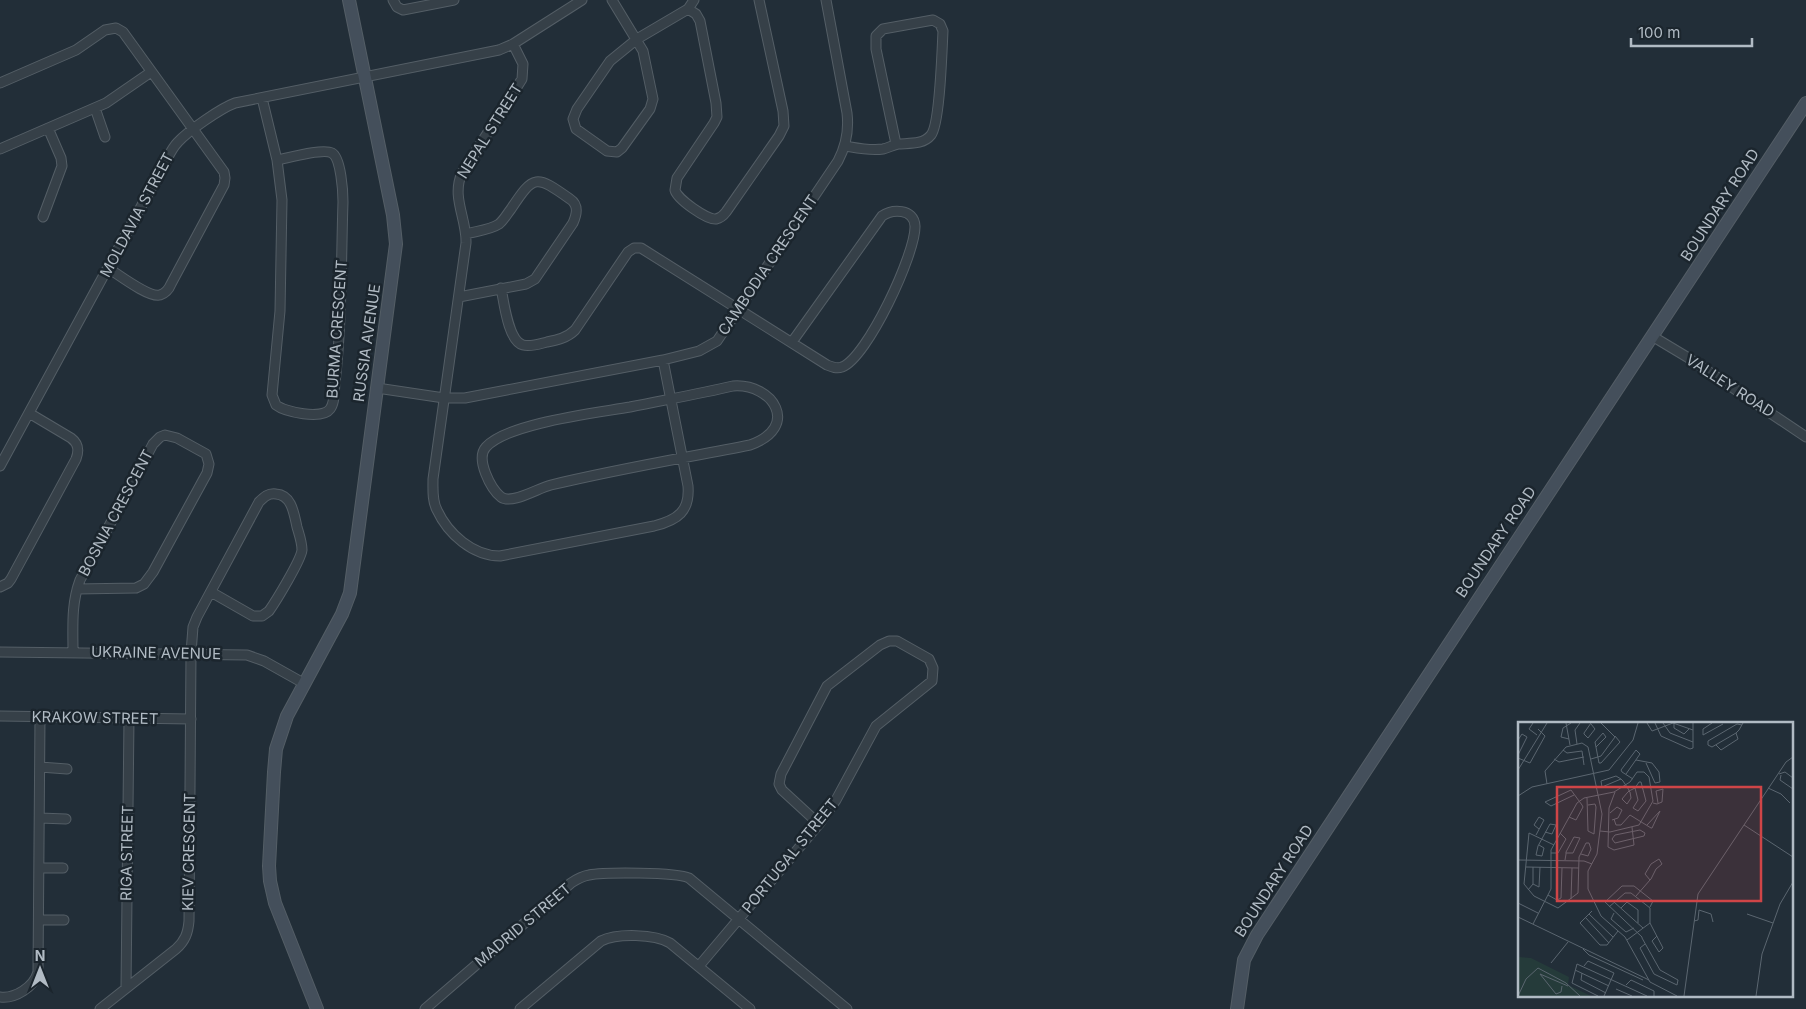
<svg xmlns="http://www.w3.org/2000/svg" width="1806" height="1009" viewBox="0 0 1806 1009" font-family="Inter,sans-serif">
	<rect width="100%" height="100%" fill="#222e38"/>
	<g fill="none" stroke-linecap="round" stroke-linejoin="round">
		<defs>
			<path id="street" d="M393,0L397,7L403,10L454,0
				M612,0L643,51L653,99L650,109L622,148L617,152L607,151L576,129L573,119L577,109L610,61L637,39L688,9L694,0
				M688,9L696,14L700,21L716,103L717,117L714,123L677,178L675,190C677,199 707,220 716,219C721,218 723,216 726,212L779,136L784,126L783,111L759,0
				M513,44L523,64L522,79L462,173C451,197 467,219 466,243L433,479C433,489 432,501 437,510C448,534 473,556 500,556L654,526C678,520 690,511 688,486L663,360
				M0,83L76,50L105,30L116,28L123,32L224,172L225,178L224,185L171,284C169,289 166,293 160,295C149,298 119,275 108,268
				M262,98L277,160L282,200L280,311L272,395L276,405C285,412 322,420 330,409C335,403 334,391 335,383C342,323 341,262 343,202C343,192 341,158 332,153C323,148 288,158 277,160
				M95,108L105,137
				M845,146C857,148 870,151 883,149C888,148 893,145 898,144C909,143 923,145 931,135C940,124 942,49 943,31L940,24L933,20L883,29L876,36V49L896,144
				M0,149L106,103L151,72
				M43,217L62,166L61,158L48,128
				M501,288C504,302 508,341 523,345C531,347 539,344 547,342C557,340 567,338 575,330L628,252L634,248H641L827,365C832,367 837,369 842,367C867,358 916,253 915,226C914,208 892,209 882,216L792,342
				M459,297L526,284L535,279L573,223C577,214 579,205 570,199C536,175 534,174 511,209C507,214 504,220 499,224C490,230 476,231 466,234
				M1652,336L1687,357L1806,437
				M733,386C773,383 801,427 750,445C684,458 617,469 551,485C538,488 512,505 501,497C491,489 475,459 486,447C508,423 596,413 630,407C664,400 699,394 733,386Z
				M377,388L444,398H465L663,360L699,351L717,341L838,161C846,146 849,130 847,113L826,0
				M0,466L167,159C170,153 173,147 178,142C188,131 221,108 235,103L499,50L513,44L582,0
				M0,587L8,583L11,579L76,459C79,451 79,444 71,438L29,413
				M0,652L247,655L264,661L305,684
				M73,652C73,627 71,604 80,580L153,444L160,437L165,435L177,438L206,454L209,464L207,473L153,572L144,584L136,588L77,589
				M0,716L191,719
				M40,767L67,769
				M40,818L66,819
				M39,868H63
				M39,920H64
				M699,966L819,824L836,800L876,726L932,681L933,668L929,659L897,641H889L880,645L827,686L781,774L779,784L782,790L819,824
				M126,988L129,718
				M0,997C15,999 34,987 38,972L40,717
				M100,1009L176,949C185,941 188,933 189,921L191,653L193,627L197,617L259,502C264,497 268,493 276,494C292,495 294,514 297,527C299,534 302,542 302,550C301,560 276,601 269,611L262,616H253L211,592
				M425,1009L571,883C577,879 583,876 589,875C604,872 676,872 689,878L847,1009
				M520,1009L601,941C617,933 655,934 670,943L750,1009"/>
			<path id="secondary" d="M317,1009L275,903L270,881L269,866L274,772L276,749L287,716L342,614L350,593L396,244L393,215L349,0
				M1237,1009L1244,960L1257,935L1806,103"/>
		</defs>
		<use href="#street" stroke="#545e66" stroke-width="11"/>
		<use href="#secondary" stroke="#545e66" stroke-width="14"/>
		<use href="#street" stroke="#364048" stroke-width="9"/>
		<use href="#secondary" stroke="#444f5b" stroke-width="12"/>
	</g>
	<g text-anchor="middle" stroke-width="5" stroke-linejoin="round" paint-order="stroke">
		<g font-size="15" fill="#b1bbc4" stroke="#1b252d">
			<text transform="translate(490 131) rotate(-58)" y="5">NEPAL STREET</text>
			<text transform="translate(1720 205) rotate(-57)" y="5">BOUNDARY ROAD</text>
			<text transform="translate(137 215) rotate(-62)" y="5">MOLDAVIA STREET</text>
			<text transform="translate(768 265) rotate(-56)" y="5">CAMBODIA CRESCENT</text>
			<text transform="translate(337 329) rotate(-86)" y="5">BURMA CRESCENT</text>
			<text transform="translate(367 343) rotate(-82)" y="5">RUSSIA AVENUE</text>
			<text transform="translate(1730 386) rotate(33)" y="5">VALLEY ROAD</text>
			<text transform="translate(116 513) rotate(-62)" y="5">BOSNIA CRESCENT</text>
			<text transform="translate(1496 542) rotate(-56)" y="5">BOUNDARY ROAD</text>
			<text transform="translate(156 653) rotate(1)" y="5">UKRAINE AVENUE</text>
			<text transform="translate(95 718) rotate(1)" y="5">KRAKOW STREET</text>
			<text transform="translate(189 852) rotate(-89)" y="5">KIEV CRESCENT</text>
			<text transform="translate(127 853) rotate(-89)" y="5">RIGA STREET</text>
			<text transform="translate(790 856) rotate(-51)" y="5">PORTUGAL STREET</text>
			<text transform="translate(1274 881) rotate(-57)" y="5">BOUNDARY ROAD</text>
			<text transform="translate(523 925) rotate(-40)" y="5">MADRID STREET</text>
		</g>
	</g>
	<g transform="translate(1518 722)">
		<rect width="275" height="275" fill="#222e38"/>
		<path d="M0,235L13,236L51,255L50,263L73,274H0Z" fill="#253b3a"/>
		<path fill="none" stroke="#5b6670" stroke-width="1" d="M15,1L11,7L19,13M48,1L52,23M129,1L134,9L155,1L175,8M137,1L143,14L172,27L175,26V1M145,1L152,11L175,20M156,1V6L166,12L171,7M194,1L185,7V13L205,2M73,2L77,7L70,16L66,12V11L73,1M224,3L219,2L190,19V23L194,25L218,11L221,8L225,1M51,17L43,15L45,6L53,1M0,18L4,12L9,15L0,33M59,22L57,8L62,1M198,23L203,28L220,17L218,11M78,25L88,15L85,11L77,20L81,41H83L102,20L97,14M45,28L49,31L64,29L66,43M0,36L12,41L27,14L20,7M36,37L41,40L66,35M73,37L83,34L97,15L83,1M118,38L134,41L141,50L142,60L137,61L128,41M0,48L29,1M108,52L122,32L118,28L103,48L104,50L115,57M261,52L267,50L275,56M263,53L262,58L275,67M103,57L84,65L83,59L98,54L103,57L105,59L111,68V69L112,70L113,76L109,82L104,77L109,71L111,69L117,66L121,60H123L128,79L120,89L115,86L120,78L117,66M29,62L27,49L48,25L64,21L70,25L84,92L79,132L70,149V167L83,194L107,215L132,260L159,274M250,66L263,72L272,81M97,70L91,86L90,125L96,128L116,123L114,105M0,74L14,65L91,48L115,18L120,1M69,76L70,109L76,112L78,85L77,82L70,83M135,81L139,82L144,80L145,67L138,69L140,81M92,91L99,85L104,88L100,96L94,98M51,95L58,98L65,85L64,83L53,68L27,80L33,84L56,73M96,97L98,103H103L112,93L133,106H134L142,89L129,103M226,103L275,135M122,108L127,111L126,114L97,121L94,117L97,113ZM18,113L26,98L21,95L16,103L21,107M21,123L26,126L24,134L18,133L20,124L32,102L38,103L34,112L27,110M36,123L11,111L6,162L16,174L40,186L60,171L61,136V135L68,121H71L73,127L70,134L63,132M33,131H40L48,117L42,111M0,138L66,139L74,142M47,138L48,132V130L56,115L62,116L55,131H48M8,145L61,146M15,162L21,165L22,145M10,168L15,162V145M30,173L39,178L43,176L44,146M118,174L132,158L133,157L138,147L144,142L141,137L133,142L127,152L132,158M53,177L54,146M96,180L125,206M0,181L20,191M91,185L107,171H113L132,186V201L109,218M103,186L109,180L120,188V201M74,189L62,201L82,223H89L100,209M96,191L93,197L108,210L116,206M71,192L95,215M229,192L255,201M0,195L131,258M67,195L91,221M176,199L180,198L181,188L193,192L195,200M132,201L133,203L145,226L141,230L134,219L139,214M15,202L33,167V128L59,81L66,76L96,70L112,60L119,50H126L131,55L135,79L121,103L92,110L82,109M127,222L122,226L136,252L159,263L160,258L142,248L124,216V215L87,180L104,164H116L135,179L132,185M65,227L71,233L125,258M33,241L50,220M66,244L70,239L96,251L86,274M57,248L91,264M64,251L63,258L88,271M108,263L113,258L136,269V274M44,264L43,270L38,272L22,252L50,264M98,267L114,274M0,274L8,257L20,246L48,261L62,274M80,274L54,261L59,242L129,274M166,274L180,172L268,40L275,35M238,274L244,232L262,182L275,160"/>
		<path fill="#cf4547" fill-opacity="0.15" stroke="#cf4547" stroke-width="2.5" d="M39,65H243V179H39Z"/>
		<rect width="275" height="275" fill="none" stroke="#b1bbc4" stroke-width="2.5"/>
	</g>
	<g transform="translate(40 969)" stroke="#1b252d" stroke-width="4" paint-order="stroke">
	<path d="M0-4L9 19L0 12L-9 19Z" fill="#b1bbc4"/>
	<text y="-8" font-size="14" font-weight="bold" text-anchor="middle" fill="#b1bbc4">N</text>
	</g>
	<path d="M1631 38v8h121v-8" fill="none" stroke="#b1bbc4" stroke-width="2.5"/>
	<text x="1638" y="38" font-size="15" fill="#b1bbc4" stroke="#1b252d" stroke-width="4" paint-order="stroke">100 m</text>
</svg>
